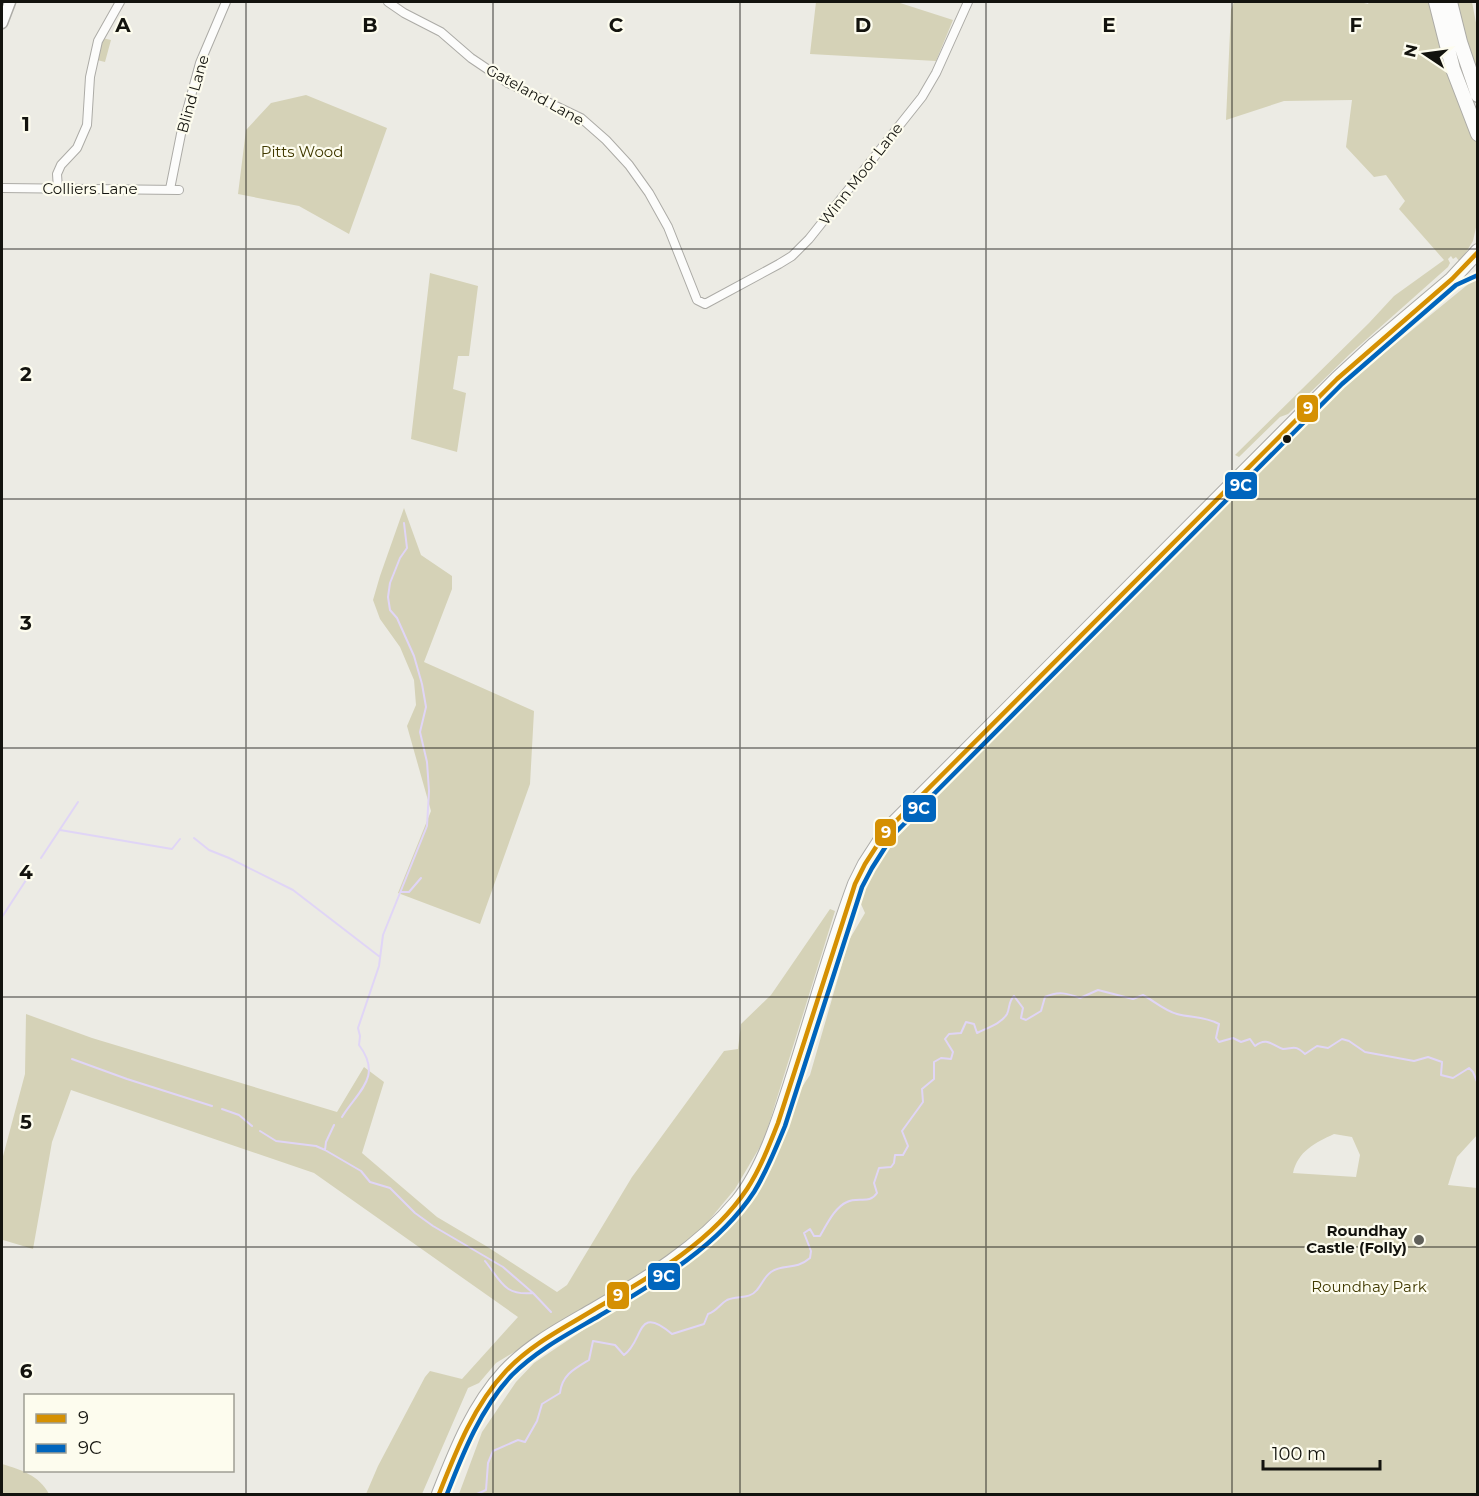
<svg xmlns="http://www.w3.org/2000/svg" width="1479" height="1496" viewBox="0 0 1479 1496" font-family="Montserrat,sans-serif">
	<rect width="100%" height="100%" fill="#ecebe4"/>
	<path fill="#d5d2b7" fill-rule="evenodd" d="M816,2H897L953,20L936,61L810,54Z
		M1234,2H1360L1368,4L1369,2H1431L1478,147L1477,223L1473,241L1460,262L1456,257L1453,259L1451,256L1448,259L1450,263L1448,267L1350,354L1288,414L1280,417L1239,457L1235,455L1369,323L1394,296L1444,260L1399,209L1405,201L1386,175L1374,177L1346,147L1352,100L1284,101L1226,120L1231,10Z
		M1455,2H1472L1477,28V81Z
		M102,38L111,40L105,62L97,60Z
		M306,95L387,128L349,234L299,206L238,194L246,130L271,103Z
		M430,273L478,286L469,356H458L453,389L466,393L457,452L411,439Z
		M1477,277L1478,1134L1457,1157L1448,1185L1477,1188V1494H459L482,1432L516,1382L534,1363C565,1342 597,1321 628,1300C675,1268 723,1238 754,1190C777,1154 785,1110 810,1075L849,940L865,913L857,895L871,864L892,835L1057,669L1232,498L1274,459L1278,450L1333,396L1373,362ZM1334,1134L1352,1137L1360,1155L1356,1177L1293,1173C1298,1151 1315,1143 1334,1134Z
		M404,508L421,555L452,576V589L424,662L534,711L530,784L480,924L398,893L431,811L407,726L416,705L414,680L400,647L380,619L373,600L380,576Z
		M830,909L835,911L764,1140L735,1189L696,1236L645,1273L496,1363L479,1383L468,1388L422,1494H366L378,1466L425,1377L430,1371L462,1379L518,1317L314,1173L71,1090L52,1142L33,1249L3,1240L2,1245V1160L25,1074L26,1014L92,1038L337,1112L364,1067L384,1082L362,1153L437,1217L486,1246L557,1292L567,1285L632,1177L724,1051L738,1049L741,1024L771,995Z
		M2,1464C21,1470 39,1475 49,1494H2Z"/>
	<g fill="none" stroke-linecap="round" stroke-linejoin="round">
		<path stroke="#e0d5f6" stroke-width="2" d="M60,830L172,849L180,839
			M194,838L209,850L229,858L293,890L380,957
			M41,858L78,802
			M401,892H409L421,878
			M2,917L30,874
			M72,1059L127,1079L212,1106
			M222,1109L239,1115L252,1126
			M342,1117C358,1091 383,1077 359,1045L360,1036L358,1028L379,966L383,935L427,826L429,791L427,762L420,732L426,707L422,684L414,656L397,618L390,610L388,597L390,583L400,558L407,548L404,523
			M260,1131L276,1141L316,1146L325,1150L361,1171L370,1182L390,1188L415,1213L433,1226L503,1267L533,1293L551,1312
			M325,1150L326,1142L334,1125
			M485,1261C501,1281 504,1296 533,1293
			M477,1494L486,1490L488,1463L493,1451L518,1440L525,1442L537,1421L542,1404L560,1393C562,1375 574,1369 589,1360L593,1341L615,1345L624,1355C644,1341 636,1303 672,1334L704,1324L708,1314C717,1311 720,1304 727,1300C737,1295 749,1300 757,1290C763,1283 764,1277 771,1272C784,1263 795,1271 810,1258L811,1251L804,1233L810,1229L814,1236H820C827,1224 835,1207 847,1202C859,1196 869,1205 877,1193L874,1183L879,1168L891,1167L894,1163L895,1155H903L908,1146L902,1131L923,1102L922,1089L934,1079V1062L941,1058L951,1059L953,1052L945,1039L949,1034L961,1033L966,1022L974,1024L977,1033C987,1028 1001,1024 1007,1014C1010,1008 1008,1002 1014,996L1023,1008L1021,1018L1026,1020L1041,1011L1045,997C1058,991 1067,993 1080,998L1098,990L1133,999L1143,995C1154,1001 1165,1011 1177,1014C1192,1018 1204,1016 1219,1024L1216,1038L1219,1042L1233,1038L1241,1042L1250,1039L1255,1046C1267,1036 1273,1046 1283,1049C1295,1048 1295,1045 1305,1054L1317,1046L1328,1048L1342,1039L1349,1041L1365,1052L1414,1061L1428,1057L1442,1062L1441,1075L1453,1078L1469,1068L1473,1072L1478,1084"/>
		<defs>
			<path id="minor" d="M388,2L404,13L441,32L471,58L508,83L581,118L606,140L629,165L649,193L668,227L697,300L705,304L779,264L792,256L809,239L922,97L936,73L968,2
				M2,188L179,190
				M58,189L57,174L61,165L77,148L87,125L90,77L98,41L120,2
				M170,189L182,129L200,63L226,2"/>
			<path id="tertiary" d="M2,23L10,2"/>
			<path id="trunk" d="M1436,2L1453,69L1478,134
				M1450,2L1460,42L1478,95
				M439,1494C456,1451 473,1407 505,1372C530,1345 563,1328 594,1310C647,1279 698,1249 738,1201C765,1168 781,1114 794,1074C814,1011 832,946 855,884L865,864L887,830L1337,379L1375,344L1452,279L1478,251"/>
		</defs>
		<use href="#minor" stroke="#acaba6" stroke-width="10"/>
		<use href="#tertiary" stroke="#acaba6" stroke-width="13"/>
		<use href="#trunk" stroke="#acaba6" stroke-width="16"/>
		<use href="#minor" stroke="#fcfcfb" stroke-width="8"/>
		<use href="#tertiary" stroke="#fcfcfb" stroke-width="10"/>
		<use href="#trunk" stroke="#fcfcfb" stroke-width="14"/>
		<defs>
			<path id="bus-1" d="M439,1494C456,1451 474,1405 506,1371C531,1344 564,1328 595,1309C650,1277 711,1243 747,1189C760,1169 769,1146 778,1123L855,884L865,864L887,830L1337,379L1452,279L1478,252"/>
			<path id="bus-2" d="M447,1494C463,1453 481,1408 512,1375C537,1350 568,1334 599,1316C655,1283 718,1247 754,1192C767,1171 776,1148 785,1126L862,887L872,868L893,835L1342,384L1456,285L1478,275"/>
		</defs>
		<use href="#bus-1" stroke="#fdfcee" stroke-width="9"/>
		<use href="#bus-2" stroke="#fdfcee" stroke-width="9"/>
		<use href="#bus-1" stroke="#d59002" stroke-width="4.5"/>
		<use href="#bus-2" stroke="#0065bd" stroke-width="4.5"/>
	</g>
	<path fill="none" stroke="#13130e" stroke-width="1.5" stroke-opacity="0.55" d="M246,2V1494M493,2V1494M740,2V1494M986,2V1494M1232,2V1494M2,249H1478M2,499H1478M2,748H1478M2,997H1478M2,1247H1478"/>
	<circle fill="#13130e" stroke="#fdfcee" stroke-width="2" cx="1287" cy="439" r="5"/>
	<circle fill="#5f5f59" stroke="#fdfcee" stroke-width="2" cx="1419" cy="1240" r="6"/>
	<g text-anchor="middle" stroke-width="4.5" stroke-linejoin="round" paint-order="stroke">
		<g font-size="15" fill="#13130e" stroke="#fdfcee">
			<text transform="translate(193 94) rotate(-74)" y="5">Blind Lane</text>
			<text transform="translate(535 95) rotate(29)" y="5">Gateland Lane</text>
			<text transform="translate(861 174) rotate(-52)" y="5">Winn Moor Lane</text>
			<text x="90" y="194">Colliers Lane</text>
		</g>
		<g font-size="15" fill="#403900" stroke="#fdfcee">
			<text x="302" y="157">Pitts Wood</text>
			<text x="1369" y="1292">Roundhay Park</text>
		</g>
		<g font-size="15" font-weight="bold" fill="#13130e" stroke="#fdfcee" text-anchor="end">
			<text x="1407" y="1236">Roundhay<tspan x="1407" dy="17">Castle (Folly)</tspan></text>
		</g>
	</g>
	<g font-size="20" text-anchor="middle" font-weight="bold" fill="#13130e" stroke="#fdfcee" stroke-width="4.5" stroke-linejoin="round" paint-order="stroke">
		<text x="123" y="32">A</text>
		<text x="370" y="32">B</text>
		<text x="616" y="32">C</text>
		<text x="863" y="32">D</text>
		<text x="1109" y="32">E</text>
		<text x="1356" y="32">F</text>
		<text x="26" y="131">1</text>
		<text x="26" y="381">2</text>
		<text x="26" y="630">3</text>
		<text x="26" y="879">4</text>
		<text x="26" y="1129">5</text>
		<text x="26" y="1378">6</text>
	</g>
	<g stroke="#fdfcee" stroke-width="2">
		<rect x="1296" y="394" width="23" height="29" rx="6" fill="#d59002"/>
		<rect x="1224" y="471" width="34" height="29" rx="6" fill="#0065bd"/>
		<rect x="902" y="794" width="35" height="29" rx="6" fill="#0065bd"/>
		<rect x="874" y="818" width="23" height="29" rx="6" fill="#d59002"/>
		<rect x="647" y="1262" width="34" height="29" rx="6" fill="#0065bd"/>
		<rect x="606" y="1281" width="24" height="29" rx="6" fill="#d59002"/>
	</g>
	<g font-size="16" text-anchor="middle" font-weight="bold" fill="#fff">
		<text x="1308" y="414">9</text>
		<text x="1241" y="491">9C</text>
		<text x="919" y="814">9C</text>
		<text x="886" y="838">9</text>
		<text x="664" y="1282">9C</text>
		<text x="618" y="1301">9</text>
	</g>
	<rect width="1479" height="1496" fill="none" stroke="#13130e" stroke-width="6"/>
	<rect x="24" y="1394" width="210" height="78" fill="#fdfcee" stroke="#9f9f94" stroke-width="1.5"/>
	<rect x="36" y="1414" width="30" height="9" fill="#d59002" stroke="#9f9f94" stroke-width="1.5"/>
	<text x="78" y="1424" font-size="18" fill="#13130e">9</text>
	<rect x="36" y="1444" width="30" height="9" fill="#0065bd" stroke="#9f9f94" stroke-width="1.5"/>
	<text x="78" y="1454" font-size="18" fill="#13130e">9C</text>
	<g transform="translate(1425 54) rotate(283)" stroke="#fdfcee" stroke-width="4.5" paint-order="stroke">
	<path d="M0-4.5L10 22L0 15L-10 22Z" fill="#13130e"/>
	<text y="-9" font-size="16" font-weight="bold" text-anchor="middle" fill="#13130e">N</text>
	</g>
	<path d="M1263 1460v9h117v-9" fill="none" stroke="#13130e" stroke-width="3"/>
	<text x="1272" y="1460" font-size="18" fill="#13130e" stroke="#fdfcee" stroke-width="4.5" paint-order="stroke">100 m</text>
</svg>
